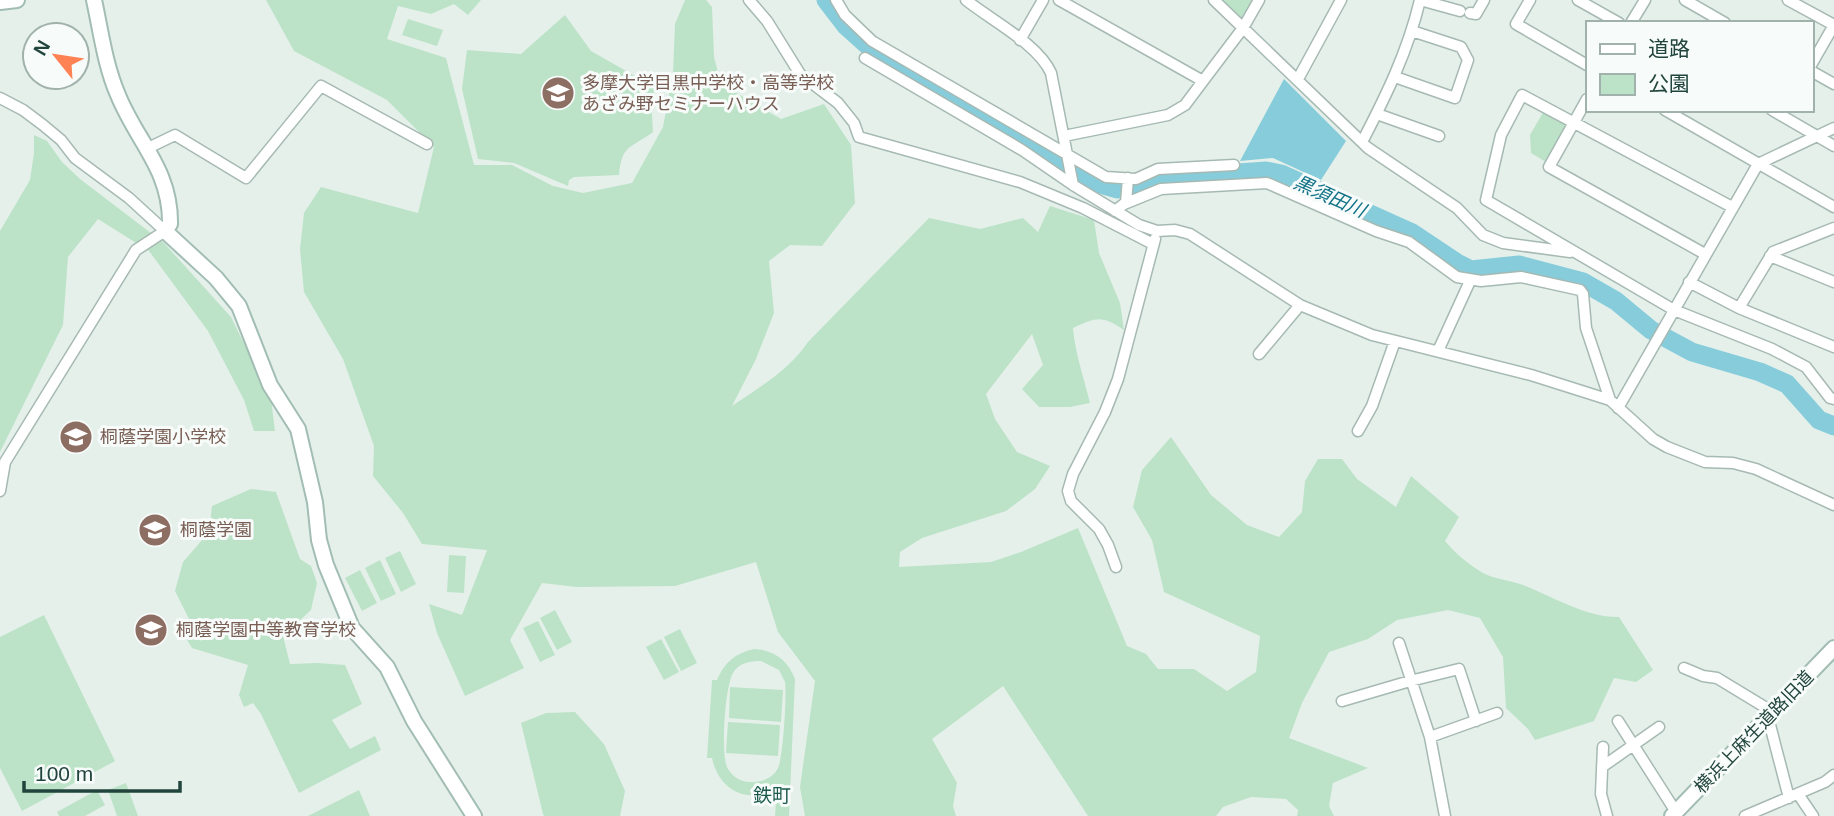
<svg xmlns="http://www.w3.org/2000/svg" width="1834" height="816" viewBox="0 0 1834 816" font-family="Helvetica,'Noto Sans JP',sans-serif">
	<rect width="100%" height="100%" fill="#e5f0eb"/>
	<path fill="#bce3c7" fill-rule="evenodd" d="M266,0H481L468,15L454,4L431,14L398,6L387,39L446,58L474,165H512L553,186L583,193L632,183L663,127L673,73L675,24L685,0H706L712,7L714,57L721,84L781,119L824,104L851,145L855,203L822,246L790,245L769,261L774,313L756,359L732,406C760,387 789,370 808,342L929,218L980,229L1023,218L1038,232L1050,206L1094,220L1099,253L1120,303L1124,330C1102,315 1097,317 1073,328C1075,353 1084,378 1090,403L1070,407H1039L1022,389L1043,365L1032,334L986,394L995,419L1017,452L1050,466L1035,489L1006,511L922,538L900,552L899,567L991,562L1021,552L1078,528L1127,646L1146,654L1158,669H1194L1227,691L1256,672L1260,636L1164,592L1152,540L1133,507L1142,470L1171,437L1211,495L1247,525L1279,537L1302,512L1305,481L1318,459H1342L1357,479L1396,507L1411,476L1459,517L1445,541C1456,554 1468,564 1483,573C1494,579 1508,580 1520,584C1553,596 1583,617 1619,617L1653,670L1636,682L1614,678L1594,721L1535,740L1528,729L1506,708L1503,657L1480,618L1448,610L1397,620L1368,639L1329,652L1302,703L1289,738L1368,768L1333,783L1329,806L1334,816H1297L1298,810L1286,799L1251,797L1223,807L1216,816H1088L1003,686L932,739L957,783L953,806L956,816H805L800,787L815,681L778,632L756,562L675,586L577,587L542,583L510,640L524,668L465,696L437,633L429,604L462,615L487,550L422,544L403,513L373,476L374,446L343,359L304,292L300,249L304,213L321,187L418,213L434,147L387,100L294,51Z
		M1218,0H1255L1244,21Z
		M565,15L591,51L656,88L651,99L653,132C630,149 622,144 619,175L574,177L569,180L568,186L514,163L478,159L462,89L467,50L521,54Z
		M408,19L443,30L437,46L402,35Z
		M1545,109L1565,120L1566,126L1546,162L1531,153L1530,135Z
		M34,135L47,141L62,162L80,179L164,243L231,317L271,399L275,431H254L244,400L208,331L149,251L98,219L68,257L63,325L0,452V231L30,180L34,153Z
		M251,489L276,492L300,559L311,566L317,583L311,610L283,636L290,664L318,663L345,665L362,704L332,720L350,749L375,736L381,750L299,793L261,714L253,703L244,707L239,695L248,665L192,648L181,630L190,625V621L175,591L183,562L209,532L212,506Z
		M400,551L416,584L401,592L385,558Z
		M449,555L466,556L464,593L447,592Z
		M380,560L396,594L381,601L365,568Z
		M360,570L377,603L362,611L345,578Z
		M555,610L572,642L557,650L540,618Z
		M44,615L115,761L22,811L0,768V637Z
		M538,621L555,655L540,662L523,628Z
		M680,629L697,663L681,671L664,637Z
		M661,639L679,672L664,680L646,647Z
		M754,649C774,650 788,660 795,679L789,816H775L777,788C748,805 719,791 712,758H707L712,680H717C724,663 735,653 754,649ZM761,661L779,670L785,682C787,694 783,759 778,768C773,778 761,783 750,782C741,782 733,777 728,769C720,757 725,686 733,673C739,663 749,661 761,661Z
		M730,687L783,690L781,722L729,718Z
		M575,712L604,744L625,791L620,816H544L543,814L521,723L546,713Z
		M728,722L780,725L778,756L726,753Z
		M126,783L138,816H117L108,790Z
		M97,790L105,805L85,816H59L57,812Z
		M359,790L370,816H308Z"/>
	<path fill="#87ccdb" d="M1284,79L1346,141L1321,180L1273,158L1240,161Z"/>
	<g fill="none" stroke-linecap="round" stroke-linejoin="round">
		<path stroke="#87ccdb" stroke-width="19" d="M826,0L846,26L866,44L1100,184L1117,189L1155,179L1266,171L1281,174L1412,233L1457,263L1471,270L1519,265L1583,282L1616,301L1651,330L1692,352L1760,372L1787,384L1819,420L1834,426"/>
		<defs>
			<path id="street" d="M749,0L767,21L800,74L838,103L854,123L859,137L1020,182L1083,208L1153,244
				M836,0L845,15L872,41L1106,177L1136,179L1158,169L1234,165
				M966,0C991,20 1038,44 1051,73L1073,185
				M1059,0L1203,81L1243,28L1259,0
				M1214,0L1368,148L1457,208L1483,235L1503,243L1570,252
				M1420,0L1460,11
				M1530,0L1516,24L1587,65
				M1578,0L1619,23
				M1685,0L1725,23
				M1788,0L1834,25
				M1470,13L1476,14L1484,0
				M1631,23L1645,0
				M1020,40L1043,0
				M865,58L1022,150L1073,185L1139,225L1157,231L1175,230L1190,234L1300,305L1372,335L1531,375L1610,400L1653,439L1667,447L1705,462L1733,463L1756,469L1834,505
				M1811,65L1834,25
				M1811,71L1834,84
				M1395,77L1455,98L1468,60L1461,47L1412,31
				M1298,79L1341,0
				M0,98L23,110L43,125L61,140L75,158L129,198L165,231L136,250L5,462L0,491
				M1587,99L1549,167L1705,254
				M1665,110L1834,207
				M1772,110L1834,146
				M1377,114L1439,136
				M1064,136L1168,115L1185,105L1203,81
				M1362,142C1386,96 1408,51 1420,0
				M146,149L175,135L246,178L321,86L427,144
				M1126,203L1128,178
				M1732,207L1522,95L1501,135L1486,200L1674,310L1772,349L1806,367L1830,398L1834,399
				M1115,211L1124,204L1161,189L1267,183L1376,231L1409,242L1457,277L1481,281L1521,277L1580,290L1583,294L1586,328L1610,400
				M1770,256L1834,282
				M1689,282L1739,308L1834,347
				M1739,308L1773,252L1834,228
				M1438,351L1470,281
				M1259,354L1300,305
				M1618,408L1758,164L1834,128
				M1358,431L1372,406L1395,341
				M1116,567L1108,545L1099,529L1071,501L1068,491L1073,474L1105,412L1118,379L1155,239
				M1399,643L1430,737L1445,816
				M1684,668L1703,676L1717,678L1773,712
				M1342,701L1410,681L1459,669L1476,721
				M1766,720L1770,725L1789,798
				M1618,721L1676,812
				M1430,737L1497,713
				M1603,747L1601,794L1607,816
				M1602,767L1659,727
				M1798,794L1813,816
				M1745,816L1825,782L1834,775"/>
			<path id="secondary" d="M94,0C101,32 105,65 118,95C137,142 171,170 170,224L165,231L216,278L239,306L270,385L298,429L315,502L319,540L326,565L352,628L387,667L414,721L474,816
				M0,2L17,0
				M1672,816L1834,648"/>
		</defs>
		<use href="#street" stroke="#a6b9b3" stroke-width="13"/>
		<use href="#secondary" stroke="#a2bdb4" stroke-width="18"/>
		<use href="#street" stroke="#fff" stroke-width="10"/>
		<use href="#secondary" stroke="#fff" stroke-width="14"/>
	</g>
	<defs>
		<symbol id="school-disc" viewBox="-11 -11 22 22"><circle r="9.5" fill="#8d6e63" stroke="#f7fbf9"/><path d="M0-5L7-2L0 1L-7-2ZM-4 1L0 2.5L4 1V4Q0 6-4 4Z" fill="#fff"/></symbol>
	</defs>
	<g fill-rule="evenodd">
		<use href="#school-disc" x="539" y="74" width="38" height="38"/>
		<use href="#school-disc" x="57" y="418" width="38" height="38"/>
		<use href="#school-disc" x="136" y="511" width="38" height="38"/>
		<use href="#school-disc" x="132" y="611" width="38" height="38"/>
	</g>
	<g text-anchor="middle" stroke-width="6" stroke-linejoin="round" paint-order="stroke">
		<g font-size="18" fill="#785e54" stroke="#f7fbf9" text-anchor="start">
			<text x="582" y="89">多摩大学目黒中学校・高等学校<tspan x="582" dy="21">あざみ野セミナーハウス</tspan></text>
			<text x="100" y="443">桐蔭学園小学校</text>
			<text x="180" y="536">桐蔭学園</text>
			<text x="176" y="636">桐蔭学園中等教育学校</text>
		</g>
		<g font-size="18" fill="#21453c" stroke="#f7fbf9">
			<text transform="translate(1754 732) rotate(-46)" y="6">横浜上麻生道路旧道</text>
		</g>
		<g font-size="19" font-style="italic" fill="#127389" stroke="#f7fbf9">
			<text transform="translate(1330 196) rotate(24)" y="7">黒須田川</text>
		</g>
		<g font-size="19" fill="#1a5a4c" stroke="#f7fbf9">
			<text x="772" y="802">鉄町</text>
		</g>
	</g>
	<rect x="1586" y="21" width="228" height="91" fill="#f7fbf9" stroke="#a1b2ad" stroke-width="2"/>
	<rect x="1600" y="44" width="35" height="10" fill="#ffffff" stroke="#a1b2ad" stroke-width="2"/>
	<text x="1648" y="56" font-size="21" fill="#21453c">道路</text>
	<rect x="1600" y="74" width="35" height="21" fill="#bce3c7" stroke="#a1b2ad" stroke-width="2"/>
	<text x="1648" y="91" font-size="21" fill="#21453c">公園</text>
	<g transform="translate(56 56) rotate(300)"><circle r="33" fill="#f7fbf9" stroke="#a1b2ad" stroke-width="2"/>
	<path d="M0-5L12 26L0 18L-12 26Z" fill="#ff8254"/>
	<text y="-10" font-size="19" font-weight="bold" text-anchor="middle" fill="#21453c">N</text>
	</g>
	<path d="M24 781v10h156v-10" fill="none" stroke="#21453c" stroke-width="3.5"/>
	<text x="35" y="781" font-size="21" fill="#21453c" stroke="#f7fbf9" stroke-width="5" paint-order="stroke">100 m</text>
</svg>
